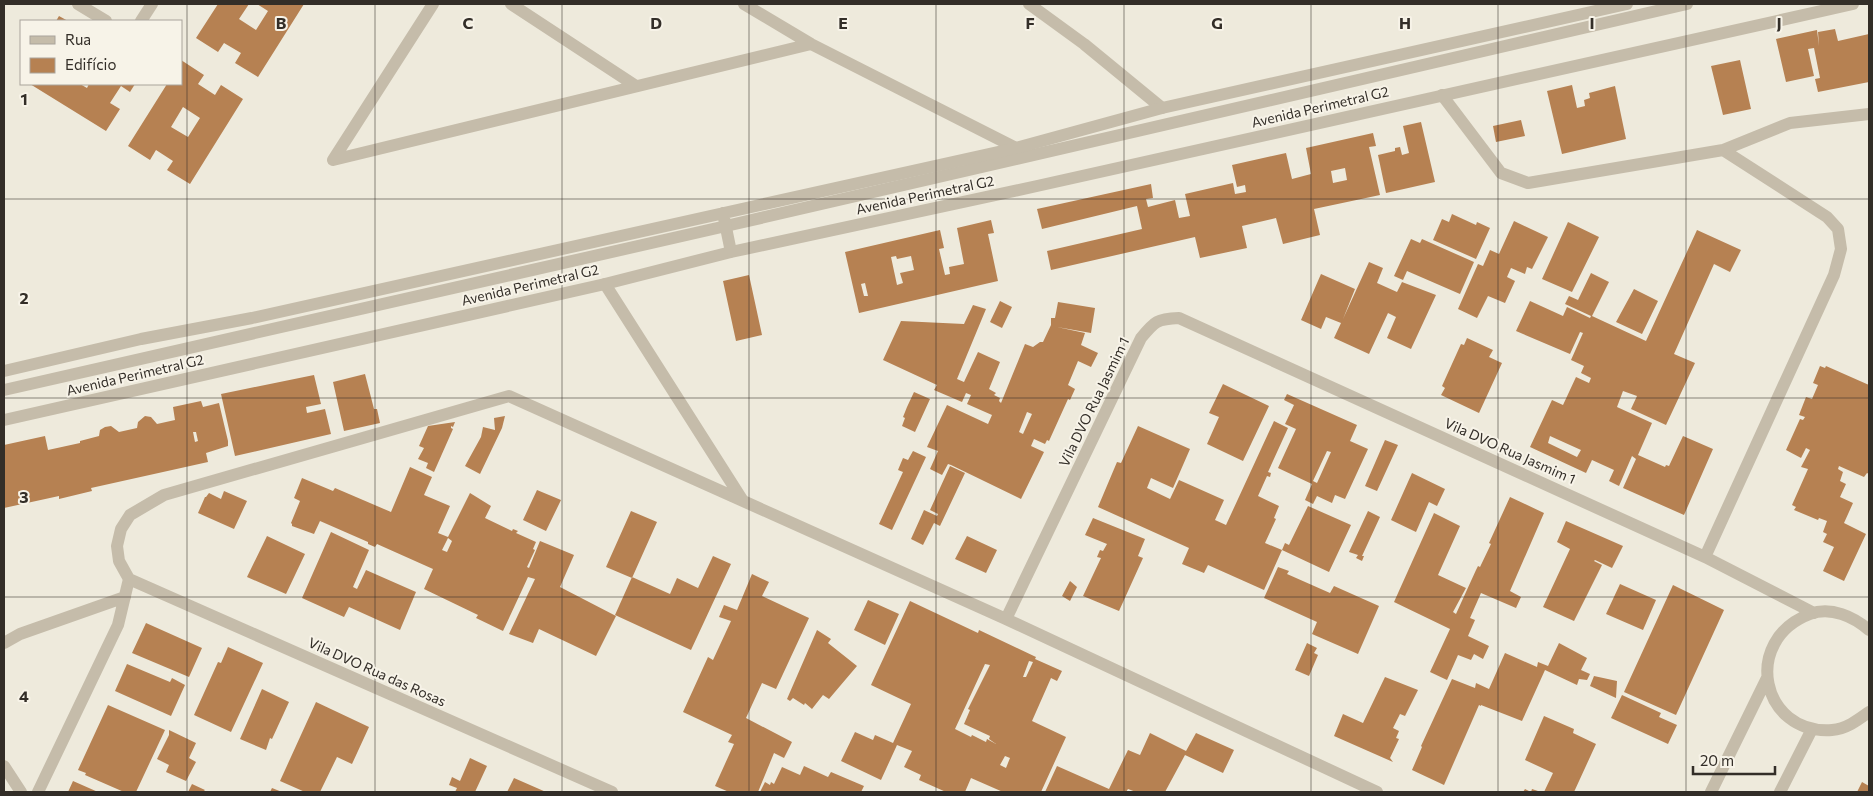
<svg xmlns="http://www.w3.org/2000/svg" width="1873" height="796" viewBox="0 0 1873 796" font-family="Commissioner,sans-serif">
	<rect width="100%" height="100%" fill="#eeeadc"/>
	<path fill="#b68152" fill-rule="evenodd" d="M218,4H249L239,19L256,30L268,11L257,4H304L258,77L235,63L241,53L224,43L218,52L196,38Z
		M59,16L68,21H56Z
		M1835,29L1838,41L1869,34V82L1818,92L1815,79L1820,78L1814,48L1808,49L1814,76L1786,82L1776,39L1817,30L1819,46L1818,32Z
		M181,60L204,75L198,84L215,95L221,85L243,99L190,184L167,170L173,161L156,150L150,160L128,146L167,84H181ZM183,107L200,118L188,137L171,127Z
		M1740,60L1751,109L1723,115L1711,66Z
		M30,84H80L87,88L89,84H135L130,92L121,86L110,103L120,109L106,131Z
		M1572,85L1577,108L1585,106L1584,100L1590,98L1589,93L1615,86L1626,139L1562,154L1547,91Z
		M1521,120L1525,136L1496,142L1493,126Z
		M1421,122L1435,182L1386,193L1378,155L1395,151V148L1400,147L1402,155L1409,153L1403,126Z
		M1373,133L1376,146L1369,147L1380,195L1314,209L1320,235L1283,244L1276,218L1242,226L1247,248L1200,258L1195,237L1051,270L1047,251L1142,229L1137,206L1042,229L1037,209L1151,184L1153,198L1146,199L1148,207L1175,200L1179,218L1190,216L1185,194L1233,183L1235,194L1246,192L1245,185L1237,187L1232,165L1286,153L1292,179L1311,174L1306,148ZM1345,168L1347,180L1333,183L1331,171Z
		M1452,214L1476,225L1477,222L1490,228L1476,259L1433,240L1442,219L1449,222Z
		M991,220L994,233L988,234L998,281L859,313L845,252L940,230L944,248L939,249L945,275L950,274L949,267L964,264L957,228ZM896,256L897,259L911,256L914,270L900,273L903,283L897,285L891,257ZM865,283L868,296H864L861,284Z
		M1514,221L1548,237L1532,269L1527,267L1525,274L1511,268L1507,277L1515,281L1505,303L1488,296L1477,318L1458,309L1478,264L1483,266L1490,250L1499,254Z
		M1568,222L1599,237L1572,292L1542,279Z
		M1697,230L1741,250L1730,272L1714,264L1674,354L1695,363L1666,425L1631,409L1637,396L1623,391L1617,407L1652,423L1638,455L1665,467L1666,465L1669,466L1683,436L1713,449L1684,515L1623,488L1636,459L1632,456L1619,486L1609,481L1614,470L1592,460L1586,473L1530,447L1552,400L1563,405L1576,377L1589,383L1591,378L1581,373L1584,366L1571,360L1583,333L1580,332L1570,354L1516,331L1530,301L1563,316L1567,307L1590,318L1591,316L1565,304L1569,296L1578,300L1591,273L1609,282L1592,316L1646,341ZM1550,436L1581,450L1577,457L1548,443Z
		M1411,239L1420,243L1422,239L1474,262L1460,294L1407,271L1403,280L1394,276Z
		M1369,262L1383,268L1377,283L1397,292L1402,282L1436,295L1411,349L1387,338L1396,317L1388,313L1369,354L1334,338L1341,323L1326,317L1321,329L1301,320L1321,274L1355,289L1343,319Z
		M749,275L762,335L736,341L723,281Z
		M1634,289L1658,301L1642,334L1616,322Z
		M1000,301L1012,307L1002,328L990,322Z
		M1058,302L1095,308L1091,333L1057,327L1085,333L1081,345L1098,353L1091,367L1078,361L1068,385L1075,389L1070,400L1068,399L1049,441L1047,440L1045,444L1034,439L1031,446L1044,452L1021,499L951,465L948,464L942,475L930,469L938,451L927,447L947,405L988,424L992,415L967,404L971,395L966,393L962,402L934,390L937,385L883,360L901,321L964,324L973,305L986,309L957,379L964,382L978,352L1000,362L989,389L996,393L994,395L1000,398L999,401L1001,403L1025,344L1033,347L1040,342H1043L1051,325V318H1055ZM1027,412L1032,414L1023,434L1019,432Z
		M1467,338L1493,350L1489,357L1502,363L1479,413L1441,395L1445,388L1442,386L1461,344L1464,345Z
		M1820,366L1825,368L1826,366L1869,385V474L1867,473L1864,477L1839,466L1838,469L1843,472L1840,481L1846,484L1840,497L1853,503L1844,523L1866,534L1844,581L1823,571L1834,547L1823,542L1827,534L1823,532L1827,521L1819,518L1818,520L1794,510L1796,507L1792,505L1808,469L1801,467L1810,450L1806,448L1801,458L1786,450L1800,419L1803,420L1805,417L1799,415L1806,397L1812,399L1818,385L1813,383Z
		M365,374L374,409H377L380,423L344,431L333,382Z
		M314,375L321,404L306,407L307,413L325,409L331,434L235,456L221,394Z
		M1223,384L1269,406L1243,461L1207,444L1219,417L1209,413Z
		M914,392L930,399L915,432L902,426L905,418L903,417L907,407Z
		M1287,394L1357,425L1350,441L1368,449L1345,499L1335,495L1332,503L1317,496L1313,504L1305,500L1312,484L1278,468L1296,429L1285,424L1294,405L1284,400ZM1327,451L1331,452L1317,483L1313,481Z
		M201,401L203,407L219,403L228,441V446L206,453L208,462L91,488L92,491L59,499V496L4,508V445L45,436L48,450L80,443V441L99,436L100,430L105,427L111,426L119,432L137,428L138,422L145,416L151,417L157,424L175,420L173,407ZM193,432H196L198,441L195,442Z
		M505,416L502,428L480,474L465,466L481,437L483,427L495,430L494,418Z
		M1274,421L1288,428L1268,472L1271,473L1270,477L1267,476L1258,496L1279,506L1274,518L1276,519L1265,543L1282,550L1264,590L1208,565L1204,573L1182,564L1189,548L1098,507L1117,462L1121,463L1138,426L1190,449L1173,488L1151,478L1147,488L1170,499L1179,480L1224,500L1215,520L1226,525Z
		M455,422L453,427L451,426V428L453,429L434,472L426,468L428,463L418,459L424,448L419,446L428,426Z
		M1385,440L1398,445L1377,491L1365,486Z
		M913,451L926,457L892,530L879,524L903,472L898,470L903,458L908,460Z
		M950,466L965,473L940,526L934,523L923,545L911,539L924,510L937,516L938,514L930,510Z
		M410,467L432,477L424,495L450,506L438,533L448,537L470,493L491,506L485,518L512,531L513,529L518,531L516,533L536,542L533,549L535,550L527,567L529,568L540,541L574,555L560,587L616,616L596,656L539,629L533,643L509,634L535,579L528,577L503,631L476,618L478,615L424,589L433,569L377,544L375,547L368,544V542L320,521L314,534L292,526V524L291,523L300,501L294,498L302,478L333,491L335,488L391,512ZM448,538L452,541L447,552L442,550Z
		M1412,473L1445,489L1437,506L1429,502L1416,532L1391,520Z
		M537,490L561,500L546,531L523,520Z
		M224,491L247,501L234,529L198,513L205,497H206L209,493L221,499Z
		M1510,497L1544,513L1510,591L1521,597L1516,608L1481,593L1470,618L1475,620L1468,636L1489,646L1483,659L1474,654L1471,660L1458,655L1447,680L1430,672L1450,629L1394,602L1434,513L1460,526L1438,575L1466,588L1453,612L1456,614L1476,570L1478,566L1480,567L1491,544L1489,543Z
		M1308,506L1351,525L1329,572L1282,550L1285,543L1289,545Z
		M631,511L657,522L632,578L606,567Z
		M1368,511L1380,517L1362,556H1364L1362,561L1356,558L1358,555L1349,552Z
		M1093,518L1145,539L1138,556L1143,558L1119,611L1083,596L1101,558L1097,557L1100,550L1103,551L1107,544L1085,535Z
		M1566,521L1623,546L1612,568L1595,560L1594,561L1602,565L1574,621L1543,607L1570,549L1557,542Z
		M331,532L369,550L353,587L357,589L366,570L416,592L400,630L349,607L344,617L302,598Z
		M267,536L305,554L286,594L247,577Z
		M967,536L997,550L986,573L955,559Z
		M713,556L731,564L691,650L615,615L632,577L670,594L677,578L698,588Z
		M1278,567L1289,571L1287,574L1330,593L1334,586L1379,606L1358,654L1312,634L1317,622L1264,598Z
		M752,574L769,582L762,596L809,618L776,689L762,683L746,718L792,742L784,758L774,753L758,792H729L715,786L734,744L728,742L732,735L683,712L708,657L713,660L731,621L719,617L724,605L737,610Z
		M1070,581L1077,587L1070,601L1062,596Z
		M1620,584L1656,600L1643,630L1606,614Z
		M1673,585L1724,610L1676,715L1624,692Z
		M868,600L899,614L885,645L854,630Z
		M910,601L978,633L979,630L1036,657L1035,659L1062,671L1057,681L1051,678L1032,721L1066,737L1041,792H1003L971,778L965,792H946L919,780L921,775L904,767L912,751L897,745L881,780L841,761L855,732L873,740L875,735L893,743L911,704L871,685ZM1029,661L1033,662L1026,677H1023ZM985,664L990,665L968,709L970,710L964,724L990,736L989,739L996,744L987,739L986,742L972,735L971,737L955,729ZM1005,756L1010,758L1006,768L1000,765Z
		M146,623L202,648L189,677L132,653Z
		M817,630L831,639L828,643L857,666L829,699L823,695L812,709L805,703L804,705L793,698L790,701L787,699Z
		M1307,643L1317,648L1314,653L1318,655L1309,676L1295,670Z
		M1559,643L1587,658L1581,670L1590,674L1587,680L1579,679L1577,685L1545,670L1522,721L1481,705V706L1479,705L1444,785L1412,770L1422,747L1421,746L1452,679L1475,688L1476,683L1489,689L1505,653L1537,667L1538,662L1548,666Z
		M228,647L263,663L231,732L194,715L218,662L221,663Z
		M127,664L170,682L172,678L185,685L171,716L115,691Z
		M1594,676L1617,681L1616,698L1590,686Z
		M1385,677L1418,690L1405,716L1400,714L1393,728L1399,731L1396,738L1399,739L1390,758L1393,762L1334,736L1343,714L1363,723Z
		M262,689L289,702L272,739L270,738L266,750L240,739Z
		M1622,695L1661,713L1659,717L1677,725L1668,744L1611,718Z
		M316,702L369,727L352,764L337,757L320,792H305L280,781Z
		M108,705L165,730L136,792H124L85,775L86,773L78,770Z
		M1544,716L1574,729L1573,733L1596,744L1574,792H1544L1553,773L1525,760Z
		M169,730L196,743L189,758L196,762L186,781L166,772L169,765L157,759L169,735Z
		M1150,733L1186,751L1196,733L1234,750L1223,773L1185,755L1165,792H1136L1128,789L1126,792H1045L1057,766L1109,789L1128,750L1140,755Z
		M470,758L487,766L475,792H455L457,788L449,785L452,777L460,781Z
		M804,766L828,777L831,772L864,786L861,792H760L765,782L770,785L771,782L774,784L782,767L800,775Z
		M514,778L546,792H507Z
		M73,781L98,792H68Z
		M1862,782L1869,786V792H1857Z
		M192,784L205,790L203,792H188Z
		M272,788L282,792H270Z
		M1525,789L1531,792L1532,789L1541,792H1523Z"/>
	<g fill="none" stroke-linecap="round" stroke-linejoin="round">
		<path stroke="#c5bcaa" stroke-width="12" d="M4,390L726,226L1687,4"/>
		<path stroke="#c5bcaa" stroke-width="12" d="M78,4L106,21
			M511,4L636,86
			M744,4L811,44L1016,148
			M1029,4L1084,44L1162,108
			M141,21L152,4
			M1442,95L1501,173L1528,183L1723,150L1790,123L1869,114
			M333,160L811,44
			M333,160L433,4
			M605,284L743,501
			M1705,557L1834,275L1841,249L1838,229L1827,217L1723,150
			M129,579L612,792
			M1869,630C1854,617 1831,606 1810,614C1741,640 1761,735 1832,730C1846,729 1858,720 1869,712
			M4,643L20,634L125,597
			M4,766L21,792
			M38,792L118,625L129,579L119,561L117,546L121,529L130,515L164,495L509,396L1006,619
			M1377,792L1006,619L1141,338C1155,321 1157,319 1179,318L1705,557L1814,613
			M1711,792L1767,678
			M1780,792L1812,729"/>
		<path stroke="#c5bcaa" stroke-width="12" d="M723,213L731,252
			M4,371L141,339L252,318L1016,148L1162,108L1627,4
			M4,420L605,284L731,252L1037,186L1853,4"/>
	</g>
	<path fill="none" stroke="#332e28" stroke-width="1" stroke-opacity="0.55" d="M187,4V792M375,4V792M562,4V792M749,4V792M936,4V792M1124,4V792M1311,4V792M1498,4V792M1686,4V792M4,199H1869M4,398H1869M4,597H1869"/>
	<g text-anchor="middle" stroke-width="4" stroke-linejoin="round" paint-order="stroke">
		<g font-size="14" fill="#332e28" stroke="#f7f3e8">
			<text transform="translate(1320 107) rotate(-13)" y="5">Avenida Perimetral G2</text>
			<text transform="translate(925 195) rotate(-12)" y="5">Avenida Perimetral G2</text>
			<text transform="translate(530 285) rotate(-13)" y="5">Avenida Perimetral G2</text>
			<text transform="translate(135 375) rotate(-13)" y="5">Avenida Perimetral G2</text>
			<text transform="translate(1094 402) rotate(-64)" y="5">Vila DVO Rua Jasmim 1</text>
			<text transform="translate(1510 451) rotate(24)" y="5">Vila DVO Rua Jasmim 1</text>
			<text transform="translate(377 672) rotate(24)" y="5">Vila DVO Rua das Rosas</text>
		</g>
	</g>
	<g font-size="16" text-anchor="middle" font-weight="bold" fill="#332e28" stroke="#f7f3e8" stroke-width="4" stroke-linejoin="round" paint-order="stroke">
		<text x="281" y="29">B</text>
		<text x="468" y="29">C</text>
		<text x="656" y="29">D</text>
		<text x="843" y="29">E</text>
		<text x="1030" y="29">F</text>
		<text x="1217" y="29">G</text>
		<text x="1405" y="29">H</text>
		<text x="1592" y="29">I</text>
		<text x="1779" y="29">J</text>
		<text x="24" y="105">1</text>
		<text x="24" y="304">2</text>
		<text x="24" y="503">3</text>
		<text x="24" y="702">4</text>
	</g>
	<rect width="1873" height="796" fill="none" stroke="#332e28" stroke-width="10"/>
	<rect x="20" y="20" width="162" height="65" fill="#f7f3e8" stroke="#a9a49b"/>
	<rect x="30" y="36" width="25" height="8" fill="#c5bcaa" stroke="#a9a49b"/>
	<text x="65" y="45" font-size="15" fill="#332e28">Rua</text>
	<rect x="30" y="58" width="25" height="15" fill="#b68152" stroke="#a9a49b"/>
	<text x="65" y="70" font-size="15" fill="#332e28">Edifício</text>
	<path d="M1693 766v8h82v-8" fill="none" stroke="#332e28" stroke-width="2.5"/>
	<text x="1700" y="766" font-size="15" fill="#332e28" stroke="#f7f3e8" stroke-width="4" paint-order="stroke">20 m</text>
</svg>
